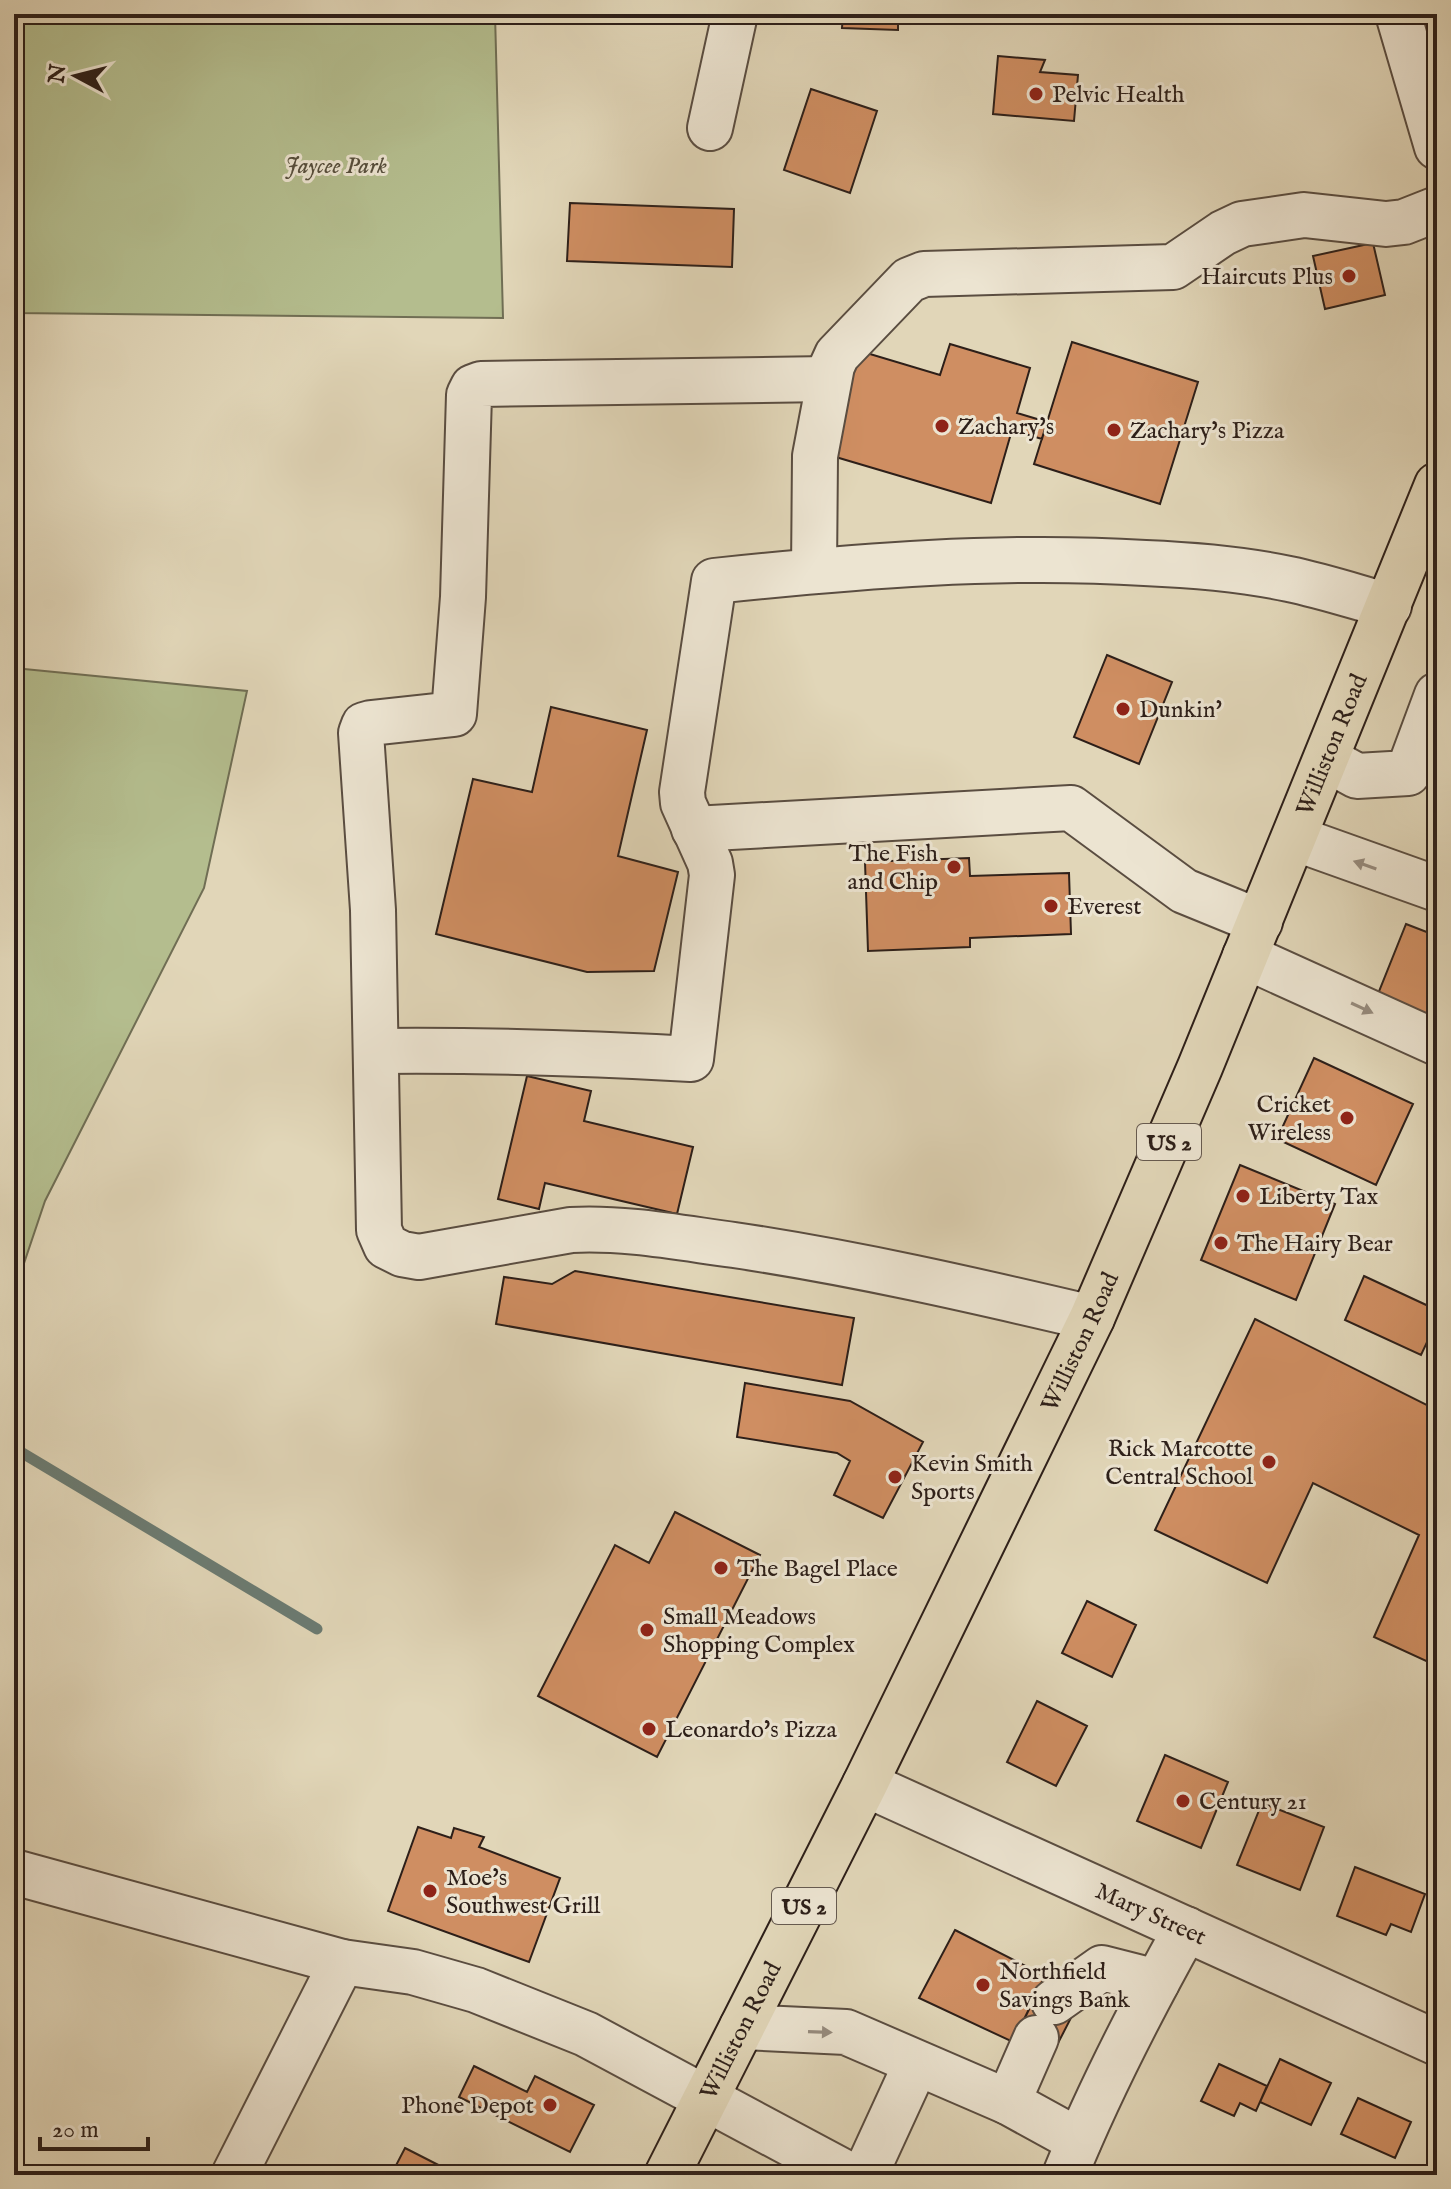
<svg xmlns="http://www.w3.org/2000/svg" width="1451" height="2189" viewBox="0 0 1451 2189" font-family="'IM FELL English',serif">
	<rect width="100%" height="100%" fill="#e1d6b8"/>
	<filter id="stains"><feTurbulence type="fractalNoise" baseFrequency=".0025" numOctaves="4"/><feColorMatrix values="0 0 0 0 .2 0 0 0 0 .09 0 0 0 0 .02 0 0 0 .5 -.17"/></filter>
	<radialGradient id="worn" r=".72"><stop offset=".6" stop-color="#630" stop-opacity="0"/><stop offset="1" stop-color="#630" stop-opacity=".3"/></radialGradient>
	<path fill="#b4bd8e" stroke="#706e54" stroke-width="2" d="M14,14H495L503,318L14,313Z
		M14,668L247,691L204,888L45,1201L14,1293Z"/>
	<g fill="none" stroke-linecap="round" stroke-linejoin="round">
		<path stroke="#6b7b72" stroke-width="11" d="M14,1448L317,1629"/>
	</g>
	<path fill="#cf8e62" stroke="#2d1f19" stroke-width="2" d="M843,14H898V30L842,28Z
		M998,56L1045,60L1040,72L1078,75L1074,121L993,114Z
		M811,89L877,111L850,193L784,170Z
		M570,203L734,209L732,267L567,261Z
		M1373,243L1385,295L1325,309L1313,256Z
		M1072,342L1198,382L1160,504L1034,464Z
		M950,344L1030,368L1017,413L1047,422L1042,439L1012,430L991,503L829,455L860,351L940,375Z
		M1107,655L1172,682L1139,764L1074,737Z
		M551,707L647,730L618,856L678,872L654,971L587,972L436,934L473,779L532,792Z
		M969,858L970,876L1069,873L1071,934L970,938V947L868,951L865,862Z
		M1406,924L1437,936V1018L1378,994Z
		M1314,1058L1413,1104L1376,1185L1277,1139Z
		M527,1076L591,1091L584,1121L693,1147L677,1214L545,1183L539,1209L498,1199Z
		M1240,1165L1335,1204L1296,1300L1201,1260Z
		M575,1271L854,1318L842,1385L496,1324L504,1277L552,1284Z
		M1364,1276L1437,1310V1321L1421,1355L1345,1320Z
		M1255,1319L1437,1410V1666L1374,1637L1419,1535L1313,1483L1267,1583L1155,1530Z
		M745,1383L850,1401L923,1442L883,1518L834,1495L850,1461L837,1453L737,1437Z
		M675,1512L760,1555L657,1757L538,1696L615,1545L649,1563Z
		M1087,1601L1136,1625L1112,1677L1062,1653Z
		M1037,1701L1087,1726L1056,1786L1007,1762Z
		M1165,1755L1228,1782L1201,1848L1137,1821Z
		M1262,1803L1324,1827L1300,1890L1237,1865Z
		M418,1827L451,1838L454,1828L484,1837L479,1847L560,1878L529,1962L388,1911Z
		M1355,1867L1425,1894L1411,1932L1391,1924L1386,1935L1337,1916Z
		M955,1930L1045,1976L1013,2042L919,1998Z
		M1037,1993L1074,2012L1056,2047L1019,2030Z
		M1280,2059L1331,2083L1311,2125L1260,2102Z
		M1219,2064L1267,2086L1256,2111L1240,2103L1234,2116L1201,2101Z
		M474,2066L527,2092L535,2076L594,2105L570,2152L459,2097Z
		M1358,2098L1411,2122L1395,2158L1341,2134Z
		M405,2148L458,2175H391Z"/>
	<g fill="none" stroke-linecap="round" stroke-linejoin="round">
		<defs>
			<g id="minor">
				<path d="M1398,14L1437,147"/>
				<path d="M710,128L735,14"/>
				<path d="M828,379L481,384L473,387L469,395L463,597L454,714L371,723L364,725L361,733L373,910L379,1230L386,1246L402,1254L419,1257L571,1230C624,1227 681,1238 734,1245C855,1263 973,1290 1092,1318"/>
				<path d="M814,571L815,456L832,366L837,355L909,280L924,274L1173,267L1223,233L1242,224L1304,215L1386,224L1404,222L1437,209"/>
				<path d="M1326,759L1357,776L1408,773L1437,695"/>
				<path d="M694,829L1071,808L1184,891L1260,922"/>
				<path d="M1294,838L1437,889"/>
				<path d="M1245,956L1437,1043"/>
				<path d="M377,1051C482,1050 586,1053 691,1059L712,875L710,863L683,803L682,792L714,581C857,566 1001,554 1145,563C1193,565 1242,569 1289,579C1323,586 1356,597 1389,606"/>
				<path id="s1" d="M865,1784L1437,2043"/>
				<path d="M14,1872L342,1962L413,1972L476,1990L586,2034L849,2175"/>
				<path d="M1054,2002L1102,1968L1157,1982"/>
				<path d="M742,2027L846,2032L1008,2102L1079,2141"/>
				<path d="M1008,2102L1036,2038"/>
				<path d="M234,2175L342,1962"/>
				<path d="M865,2175L916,2064"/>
				<path d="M1065,2175C1099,2091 1142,2008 1186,1929"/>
			</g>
			<g id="major">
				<path id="s2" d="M667,2175L865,1784L1092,1318L1200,1067L1437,485"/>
			</g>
		</defs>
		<use href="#minor" stroke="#5a4d41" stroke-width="48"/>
		<use href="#major" stroke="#2d1f19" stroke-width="48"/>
		<use href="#minor" stroke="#ece4d1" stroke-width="44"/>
		<use href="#major" stroke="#e1d6b8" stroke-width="44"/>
	</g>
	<defs><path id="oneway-solid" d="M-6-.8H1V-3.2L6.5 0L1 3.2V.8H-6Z" transform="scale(2)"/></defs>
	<g fill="#968b7e">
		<use href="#oneway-solid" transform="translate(1365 865) rotate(-161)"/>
		<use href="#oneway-solid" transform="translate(1362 1008) rotate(25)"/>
		<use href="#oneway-solid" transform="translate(820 2032) rotate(2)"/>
	</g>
	<g fill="#8f2418" stroke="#ece4d1" stroke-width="3">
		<circle cx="1036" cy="94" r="8"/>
		<circle cx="1349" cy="276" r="8"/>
		<circle cx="942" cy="426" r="8"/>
		<circle cx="1114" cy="430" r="8"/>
		<circle cx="1123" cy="709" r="8"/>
		<circle cx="954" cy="867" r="8"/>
		<circle cx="1051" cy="906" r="8"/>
		<circle cx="1347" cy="1118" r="8"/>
		<circle cx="1243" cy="1196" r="8"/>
		<circle cx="1221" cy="1243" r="8"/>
		<circle cx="1269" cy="1462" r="8"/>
		<circle cx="895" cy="1477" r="8"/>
		<circle cx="721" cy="1568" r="8"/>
		<circle cx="647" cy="1630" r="8"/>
		<circle cx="649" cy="1729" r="8"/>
		<circle cx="1183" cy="1801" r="8"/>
		<circle cx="430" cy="1891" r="8"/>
		<circle cx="983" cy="1985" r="8"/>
		<circle cx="550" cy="2105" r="8"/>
	</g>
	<g text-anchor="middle" stroke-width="6" stroke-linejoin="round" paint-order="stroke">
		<g fill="#ece4d1" stroke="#665a50" stroke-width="2">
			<rect x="1137" y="1124" width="64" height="36" rx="6"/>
			<rect x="772" y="1888" width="64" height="36" rx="6"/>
		</g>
		<g font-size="22" font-weight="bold" fill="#2d1f19">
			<text x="1169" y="1150">US 2</text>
			<text x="804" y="1914">US 2</text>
		</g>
		<g font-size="24" fill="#2d1f19" stroke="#ece4d1" text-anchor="start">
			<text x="1052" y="102">Pelvic Health</text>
			<text x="1333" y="284" text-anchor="end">Haircuts Plus</text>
			<text x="958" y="434">Zachary's</text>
			<text x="1130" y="438">Zachary's Pizza</text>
			<text x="1139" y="717">Dunkin'</text>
			<text x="938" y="861" text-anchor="end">The Fish<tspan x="938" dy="28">and Chip</tspan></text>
			<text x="1067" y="914">Everest</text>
			<text x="1331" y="1112" text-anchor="end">Cricket<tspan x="1331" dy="28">Wireless</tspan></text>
			<text x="1259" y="1204">Liberty Tax</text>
			<text x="1237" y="1251">The Hairy Bear</text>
			<text x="1253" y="1456" text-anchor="end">Rick Marcotte<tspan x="1253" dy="28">Central School</tspan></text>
			<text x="911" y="1471">Kevin Smith<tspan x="911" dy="28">Sports</tspan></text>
			<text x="737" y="1576">The Bagel Place</text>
			<text x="663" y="1624">Small Meadows<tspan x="663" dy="28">Shopping Complex</tspan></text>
			<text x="665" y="1737">Leonardo's Pizza</text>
			<text x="1199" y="1809">Century 21</text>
			<text x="446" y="1885">Moe's<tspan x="446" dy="28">Southwest Grill</tspan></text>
			<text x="999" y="1979">Northfield<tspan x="999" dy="28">Savings Bank</tspan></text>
			<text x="534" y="2113" text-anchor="end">Phone Depot</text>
		</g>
		<g font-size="24" font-style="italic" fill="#564e3c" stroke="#ece4d1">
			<text x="336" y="173">Jaycee Park</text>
		</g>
		<g font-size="24" fill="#2d1f19" stroke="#ece4d1">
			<text dy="8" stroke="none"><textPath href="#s2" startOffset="1578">Williston Road</textPath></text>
			<text dy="8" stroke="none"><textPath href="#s2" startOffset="930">Williston Road</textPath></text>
			<text dy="8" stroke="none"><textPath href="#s1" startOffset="314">Mary Street</textPath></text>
			<text dy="8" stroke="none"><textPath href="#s2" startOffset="162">Williston Road</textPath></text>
		</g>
	</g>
	<rect width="1451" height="2189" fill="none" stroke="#e1d6b8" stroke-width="48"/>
	<rect x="16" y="16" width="1419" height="2157" fill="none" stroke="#2d1f19" stroke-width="4"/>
	<rect x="24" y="24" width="1403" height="2141" fill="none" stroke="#2d1f19" stroke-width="2"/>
	<g transform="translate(76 76) rotate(277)" stroke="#ece4d1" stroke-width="6" paint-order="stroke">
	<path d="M0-6L14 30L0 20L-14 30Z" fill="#2d1f19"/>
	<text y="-12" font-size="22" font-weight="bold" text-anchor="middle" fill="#2d1f19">N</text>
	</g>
	<path d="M40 2137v12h108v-12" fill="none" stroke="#2d1f19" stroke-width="4"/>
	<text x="52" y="2137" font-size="24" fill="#2d1f19" stroke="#ece4d1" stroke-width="6" paint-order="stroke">20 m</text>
	<rect width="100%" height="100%" filter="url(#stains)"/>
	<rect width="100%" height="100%" fill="url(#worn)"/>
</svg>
